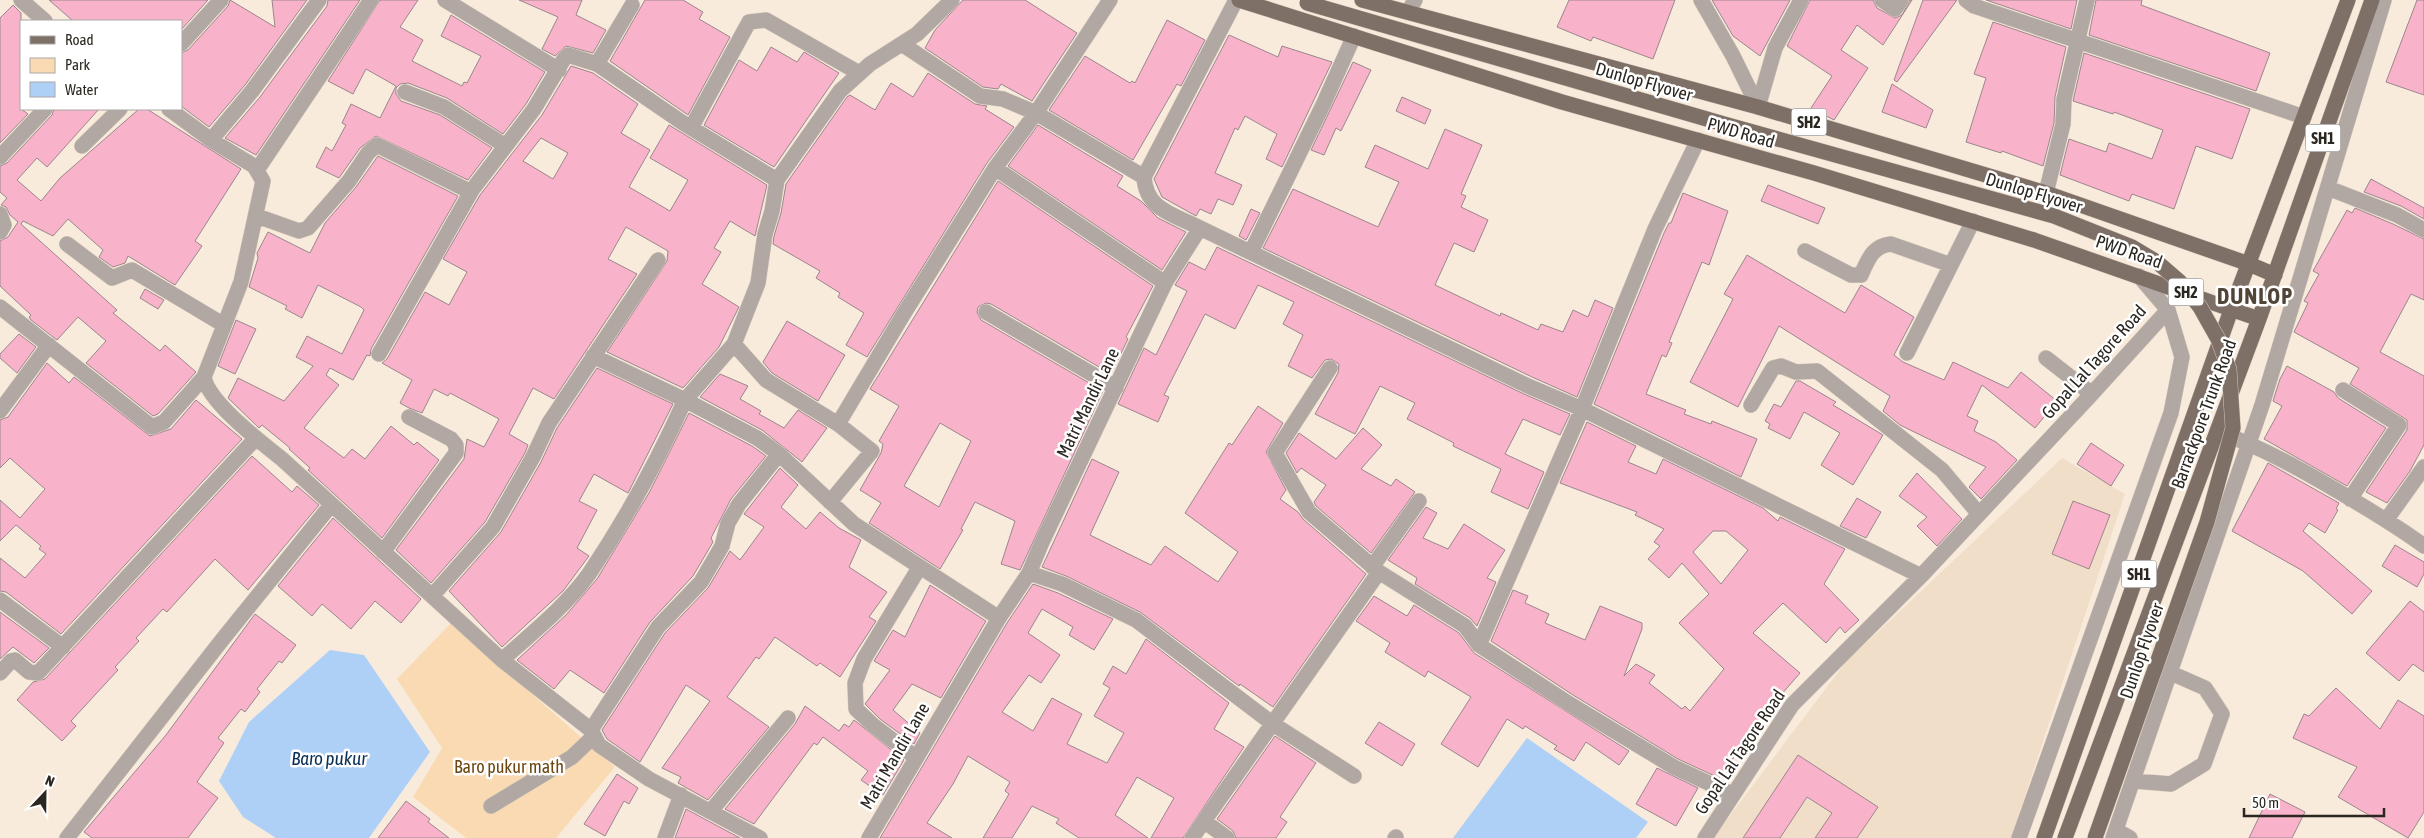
<svg xmlns="http://www.w3.org/2000/svg" width="2424" height="838" viewBox="0 0 2424 838" font-family="'Asap Condensed',sans-serif">
	<rect width="100%" height="100%" fill="#f9ebdb"/>
	<path fill="#f1dec9" d="M2062,458L2125,494L2011,838H1713L1845,663Z"/>
	<path fill="#fadab3" d="M451,623L615,767L556,838H466L413,797L442,748L397,679Z"/>
	<path fill="#afd0f6" d="M330,650L364,655L430,752L369,838H276L243,817L219,781L249,722Z
		M1527,738L1648,822L1636,838H1453Z"/>
	<path fill="#f8b3cb" stroke="#9b868d" fill-rule="evenodd" d="M49,0H208L181,30V21H73Z
		M230,0L275,27L272,0H307L245,85L209,127L181,106V53L188,50L228,6Z
		M328,0H360L256,155L225,138L260,97L327,6Z
		M380,0H418L400,27L423,40L412,61L462,86L464,82L467,83L481,56L441,36L451,15L545,72L526,104L503,134L447,98L408,83L400,84L396,88V94L401,101L440,115L492,148L468,180L376,136L360,148L339,178L316,167L326,147L332,151L346,125L342,123L351,104L380,118L396,86L366,69L353,94L328,81Z
		M519,0H582L576,15L606,30L593,53L566,46L555,56L542,49L558,17Z
		M645,0H683L703,12L699,19L730,37L688,115L610,61Z
		M963,0H1025L1077,33L1032,101L1001,84L998,89L983,87L925,48L935,30Z
		M1569,0H1675L1653,59L1593,37L1591,41L1557,27Z
		M1712,0H1790L1760,56L1733,36Z
		M1810,0H1873L1877,8L1895,18L1902,15L1910,0H1912L1883,45L1857,25L1841,50L1868,68L1834,120L1811,108L1832,76L1787,46Z
		M1923,0H1957L1897,82L1894,80Z
		M1986,0H2077L2071,29Z
		M2096,0H2142L2141,5L2270,53L2256,91L2089,35Z
		M2417,0H2424V95L2386,82Z
		M13,5L21,13V109L28,114L0,143V18Z
		M1167,20L1205,40L1181,86L1177,84L1133,160L1049,110L1085,56L1130,83L1132,81L1135,83Z
		M1993,22L2066,47L2055,97L2054,123L2043,166L2002,151L2001,153L1966,142L1986,78L1974,74Z
		M1229,35L1278,57L1282,46L1332,62L1282,167L1266,159L1277,134L1245,116L1238,130L1235,128L1215,173L1242,185L1233,205L1218,199L1211,214L1200,209L1196,216L1162,197L1154,179Z
		M771,47L797,62L804,52L839,73L774,167L704,125L739,60L757,71Z
		M2084,53L2250,109L2232,159L2196,146L2174,209L2132,194L2129,201L2060,175L2069,139L2106,152L2109,143L2152,159L2163,130L2114,112L2113,114L2073,101Z
		M1353,62L1371,70L1341,131L1336,128L1324,155L1311,150Z
		M571,66L593,73L638,104L621,133L650,150L629,187L670,211L688,180L650,158L669,125L767,185L755,236L730,221L714,248L721,252L702,284L739,307L719,347L683,388L607,352L667,261L668,251L626,227L608,259L637,274L554,399L533,388L509,434L528,445L525,453L485,522L431,583L396,550L464,459L467,439L484,447L499,419L450,393L448,396L434,389L422,413L409,408L400,403L412,380L382,363L387,359L425,292L449,305L467,272L443,259L480,195L542,115ZM541,138L568,153L553,179L523,161Z
		M928,73L975,104L987,106L985,109L1014,127L987,163L867,357L846,345L864,313L838,297L840,293L816,278L820,271L773,244L774,236L781,213L786,184L847,97L850,95L875,110L891,83L913,97Z
		M1892,84L1933,110L1926,128L1882,112Z
		M1402,97L1431,110L1425,124L1396,111Z
		M54,109H99L47,167L37,158L17,180L41,201L60,178L139,109H147L241,169L195,241L202,246L175,285L128,256L125,263L113,267L99,257L103,250L68,219L53,236L23,221L21,224L117,310L113,313L160,351L165,345L196,372L158,414L153,416L86,363L106,341L78,317L57,340L31,320L29,317L31,315L0,286V241L8,237L18,222L10,215L6,207L1,205L7,198L0,192V166L7,163L52,115Z
		M1038,125L1123,176L1117,186L1141,201L1158,218L1186,232L1162,270L1008,166Z
		M1445,129L1482,145L1461,194L1466,196L1461,207L1488,220L1474,252L1454,243L1435,285L1500,316L1501,313L1538,330L1541,324L1563,332L1573,310L1588,317L1595,300L1613,308L1577,397L1532,377L1263,248L1293,189L1378,227L1399,182L1365,167L1375,145L1428,169Z
		M378,156L458,196L371,349L370,356L367,355L353,380L330,368L326,375L339,385L304,428L344,458L352,449L365,459L391,426L414,445L417,442L439,460L382,538L308,470L310,468L289,449L290,448L262,425L259,428L228,398L238,378L284,401L313,366L296,357L307,336L342,354L364,310L361,307L318,285L302,318L285,309L287,306L249,287L258,258L257,253L268,232L310,253L325,223L356,187Z
		M2371,179L2424,208V219L2401,206L2364,192Z
		M998,181L1153,286L1126,337L1128,339L1111,374L991,304L986,303L978,307L977,312L981,320L1103,391L1020,570L1001,564L1015,521L975,502L961,529L963,530L940,569L869,523L881,503L860,490L881,453L883,444L879,441L899,406L870,389ZM940,423L971,441L939,507L904,486Z
		M1768,185L1825,208L1818,224L1761,201Z
		M1683,193L1728,211L1709,265L1702,262L1669,342L1672,343L1666,357L1662,355L1646,394L1686,410L1684,414L1711,424L1712,421L1757,439L1741,477L1594,404L1664,233L1669,223H1671Z
		M2355,208L2393,224L2424,239V300L2411,294L2380,352L2424,376V445L2410,471L2387,503L2366,492L2407,430V420L2350,384L2359,368L2294,332L2308,303L2304,301L2319,274L2313,271L2347,210L2352,213Z
		M1251,209L1260,213L1246,240L1239,236Z
		M1217,247L1524,394L1570,414L1560,435L1523,419L1505,454L1544,472L1528,509L1491,492L1501,469L1453,446L1454,443L1407,419L1415,403L1380,386L1355,434L1315,414L1338,373L1339,364L1331,359L1325,360L1312,378L1288,366L1303,335L1283,324L1294,302L1258,285L1235,329L1205,314L1164,395L1169,397L1158,422L1118,404L1144,348L1156,355L1187,291L1175,285L1189,262L1205,270Z
		M1747,255L1845,313L1861,285L1914,317L1894,355L1903,362L1944,380L1953,362L2008,388L2021,372L2057,401L2035,428L1982,385L1967,416L1978,421L1974,431L1996,442L2017,460L1981,499L1969,487L1986,467L1900,425L1883,411L1890,396L1779,326L1738,407L1690,382L1733,299L1724,294Z
		M145,289L164,300L158,309L140,298Z
		M236,320L256,329L235,374L218,366Z
		M787,321L845,355L818,401L772,373L763,362Z
		M19,334L36,347L17,373L0,358V354Z
		M47,363L69,383L74,377L150,436L171,429L196,400L242,439L61,634L6,592L0,591V558L25,578L46,554L39,549L41,546L16,525L0,541V500L20,518L45,489L10,458L0,468V420L8,417Z
		M2287,366L2334,392L2338,398L2386,428L2347,486L2264,439L2282,406L2273,401L2280,379Z
		M597,368L673,404L628,493L594,474L579,501L597,510L577,548L589,556L563,591L502,647L449,591L501,532L541,462L557,428Z
		M720,374L748,386L740,399L761,411L759,414L784,428L798,410L827,428L802,462L762,430L700,397Z
		M1796,381H1800L1836,402L1833,405L1883,435L1853,485L1821,465L1840,433L1804,412L1790,439L1768,428L1770,424L1765,421L1774,404L1781,407Z
		M1258,406L1283,423L1266,452L1286,490L1280,499L1298,512L1303,519L1366,574L1273,707L1240,684L1239,686L1140,612L1066,576L1042,567L1092,459L1119,472L1090,535L1151,565L1165,546L1218,582L1238,552L1185,513L1229,443L1232,445Z
		M689,413L752,446L766,456L731,499L711,538L713,542L693,576L650,622L604,693L570,670L554,689L517,660L566,615L597,579L649,493Z
		M1587,422L1636,446L1628,462L1656,474L1663,459L1763,508L1778,521L1780,517L1845,549L1824,584L1859,620L1845,633L1840,627L1826,643L1783,603L1753,633L1800,673L1768,710L1719,778L1678,759L1573,695L1491,641L1513,590L1528,596L1525,603L1549,614L1545,623L1585,640L1600,606L1642,623V629L1624,676L1636,664L1655,675L1649,683L1682,709L1685,706L1690,711L1724,669L1679,623L1709,594L1682,563L1669,578L1648,559L1660,546L1654,542L1664,529L1635,515L1637,512L1560,483ZM1713,531H1726L1748,550L1721,584L1693,552Z
		M1363,428L1382,445L1361,469L1391,486L1396,479L1415,492L1371,553L1316,506L1314,502L1326,485L1301,468L1297,473L1286,453L1299,433L1336,459Z
		M2091,443L2124,465L2111,486L2077,464Z
		M252,456L292,492L297,486L319,505L248,590L215,559L167,612L163,609L136,638L139,641L115,667L118,670L71,721L76,726L62,741L17,700L33,682L45,679Z
		M2268,463L2339,503L2336,509L2338,510L2325,533L2309,523L2303,531L2372,591L2352,614L2303,571L2232,531Z
		M780,468L798,485L781,507L806,529L820,512L839,528L861,540L849,567L887,592L869,617L876,621L840,677L820,663L817,666L775,637L759,659L756,657L727,697L769,727L708,800L678,783L681,777L662,768L710,701L686,685L640,762L607,739L602,730L665,633L708,588L730,551L740,560L764,527L744,514Z
		M1917,473L1962,519L1937,546L1917,526L1927,517L1899,496Z
		M1857,498L1881,512L1866,538L1840,526Z
		M2073,501L2110,515L2089,569L2052,554Z
		M1426,507L1437,513L1423,538L1448,549L1464,524L1505,550L1487,578L1496,582L1477,626L1470,618L1415,584L1417,578L1388,560Z
		M333,518L421,599L401,623L375,601L351,629L322,604L312,616L278,586Z
		M2395,545L2424,562V574L2417,587L2382,566Z
		M1033,584L1058,593L1113,619L1094,650L1069,635L1073,627L1042,609L1028,633L1060,655L1041,683L1029,675L1002,712L1033,731L1052,698L1082,714L1067,744L1107,763L1124,733L1094,716L1110,688L1103,684L1113,666L1126,674L1146,639L1229,703L1214,729L1244,747L1183,838H1151L1174,798L1137,777L1115,815L1148,838H1079L1056,823L1059,819L1032,806L1012,838H983L1009,794L1005,791L1010,782L968,756L953,784L927,823L952,838H880L1007,623Z
		M930,585L986,621L941,698L912,684L893,710L920,733L914,744L880,719L865,704L890,670L874,661L893,630L905,637Z
		M1374,596L1407,616L1414,605L1459,633L1474,653L1629,751L1619,765L1586,742L1574,761L1554,749L1557,746L1525,726L1523,729L1507,719L1478,767L1441,744L1471,697L1428,671L1425,677L1385,652L1390,643L1356,621Z
		M2410,601L2424,612V672L2413,664L2399,681L2366,653Z
		M0,612L49,648L34,663L13,647L0,659Z
		M255,614L296,645L282,663L279,661L257,689L260,692L245,712L241,709L218,738L224,743L197,782L218,798L188,838H92L84,832L166,735Z
		M2336,688L2380,729L2398,700L2424,716V812L2408,838L2338,797L2357,767L2293,738L2304,714L2309,716Z
		M805,706L839,731L844,724L849,727L854,720L904,760L883,795L861,780L868,771L823,737L817,745L814,743L754,824L725,809L795,724Z
		M1379,722L1415,744L1402,766L1365,743Z
		M1275,736L1316,763L1280,817L1287,822L1276,838H1236L1233,831L1217,819Z
		M1798,755L1878,807L1857,838H1815L1832,813L1807,797L1780,838H1743Z
		M1657,768L1698,788L1676,826L1636,804Z
		M617,774L638,788L629,804L624,801L605,836L584,824Z
		M2270,794L2305,812L2292,838H2249Z
		M406,801L430,819L428,822L449,838H378Z
		M686,809L740,838H675Z"/>
	<g fill="none" stroke-linecap="round" stroke-linejoin="round">
		<defs>
			<path id="minor" d="M21,0L45,21
				M445,0L559,70
				M1701,0L1733,56L1758,107
				M1882,0L1895,9L1901,0
				M1966,0L1974,6L2304,117
				M1408,12L1415,0
				M181,44L221,0
				M902,44L980,96L1003,99L1036,113L1144,177
				M597,64L683,123L777,180
				M405,92L444,107L504,145
				M1758,107L1775,48L1801,0
				M169,109L211,140L254,166L263,181L241,282L204,377C208,402 262,443 282,459L502,660L591,730L599,745L649,779L760,838
				M691,128L749,22L766,20L859,73
				M211,140L252,91L319,0
				M82,146L120,109
				M0,157L45,109
				M995,168L1165,283
				M257,170L371,0
				M2328,188L2397,215L2424,230
				M2046,193L2063,124L2064,99L2087,0
				M0,214L4,225L0,232
				M257,216L299,231L308,228L349,181L368,153L377,145L471,192
				M1200,228L1528,386L1582,409L1655,229L1698,140
				M67,244L112,278L132,270L224,325
				M1805,251L1851,275H1861C1868,260 1872,246 1891,244L1951,265
				M1251,252L1323,105L1354,36
				M0,307L152,427L164,422L204,377
				M986,312L1116,388
				M734,344L766,380L838,424L903,315L995,168L1036,113L1110,0
				M1907,353L1973,221
				M379,354L472,190L534,109L564,59L568,55L597,64L632,5
				M593,356L685,400L734,344L758,283L765,234L772,211L777,180L840,91L870,64L917,34L952,0
				M2046,358L2092,394
				M1330,368L1275,453L1309,512L1379,572
				M2343,390L2399,425L2350,499
				M1751,405L1773,368L1781,366L1796,372L1817,371L1942,470L1979,514
				M0,411L49,345
				M2219,432C2261,447 2298,468 2336,490C2366,508 2396,525 2424,546
				M830,502L872,451L838,424
				M2387,519L2424,467
				M383,552L456,453V445L451,439L409,417
				M1372,567L1419,501
				M1029,573L1062,584L1136,620L1273,724L1354,776
				M432,596L493,527L533,457L549,423L658,260
				M0,600L63,647
				M1479,645L1582,409L1921,576
				M502,660C532,633 565,607 589,574C626,519 658,460 685,400L757,438L779,454L854,524L999,618
				M0,673L11,661L15,660L29,672L38,673L256,438
				M591,730L658,627L701,582L722,546L728,523L739,504L779,454
				M915,757L874,726L856,709L855,683L864,659L919,568
				M2134,781L2171,784L2204,764L2222,714L2205,688L2171,673
				M491,806L572,757L594,736
				M711,811L788,718
				M1204,821L1227,838
				M2116,830L2130,838
				M67,838L222,640L331,505
				M665,838L681,795
				M869,838L999,618L1029,573L1042,542L1165,283L1200,228C1173,214 1146,210 1144,177L1236,0
				M1192,838L1379,572L1465,626L1479,645L1568,703L1674,767L1732,794
				M1395,838L1396,837
				M1705,838L1792,705L1921,576L2088,398L2168,310
				M2019,838L2171,413L2182,357L2168,310L2139,276
				M2113,838L2262,405L2384,0"/>
			<path id="major" d="M1239,0L1562,102L1814,173L2034,240L2259,319
				M1362,0L1758,107L2046,193L2249,264L2275,275
				M2044,838L2231,310L2348,0
				M2065,838L2259,319L2372,0"/>
		</defs>
		<use href="#minor" stroke="#d4c8b9" stroke-width="16"/>
		<use href="#major" stroke="#d4c8b9" stroke-width="16"/>
		<use href="#minor" stroke="#b1a8a4" stroke-width="15"/>
		<use href="#major" stroke="#7e6f67" stroke-width="15"/>
		<defs>
			<path id="major-bridge" d="M1307,3L1724,124L2054,216L2132,247L2157,262L2180,282L2200,307L2218,339L2229,369L2233,428L2207,522L2095,838"/>
		</defs>
		<use href="#major-bridge" stroke="#d4c8b9" stroke-width="16" stroke-linecap="butt"/>
		<use href="#major-bridge" stroke="#7e6f67" stroke-width="15"/>
	</g>
	<g text-anchor="middle" stroke-width="5" stroke-linejoin="round" paint-order="stroke">
		<g fill="#fff" stroke="#6b6763" stroke-width="1">
			<rect x="1791.5" y="108.5" width="35" height="27" rx="4"/>
			<rect x="2305.5" y="124.5" width="35" height="27" rx="4"/>
			<rect x="2168.5" y="278.5" width="35" height="27" rx="4"/>
			<rect x="2121.5" y="560.5" width="35" height="27" rx="4"/>
		</g>
		<g font-size="16" font-weight="bold" fill="#2b2620">
			<text x="1809" y="128">SH2</text>
			<text x="2323" y="144">SH1</text>
			<text x="2186" y="298">SH2</text>
			<text x="2139" y="580">SH1</text>
		</g>
		<g font-size="18" fill="#2b2620" stroke="#fff">
			<text transform="translate(1644 82) rotate(16)" y="6">Dunlop Flyover</text>
			<text transform="translate(1741 133) rotate(16)" y="6">PWD Road</text>
			<text transform="translate(2034 193) rotate(17)" y="6">Dunlop Flyover</text>
			<text transform="translate(2129 252) rotate(19)" y="6">PWD Road</text>
			<text transform="translate(2094 362) rotate(-48)" y="6">Gopal Lal Tagore Road</text>
			<text transform="translate(1088 403) rotate(-64)" y="6">Matri Mandir Lane</text>
			<text transform="translate(2204 414) rotate(-70)" y="6">Barrackpore Trunk Road</text>
			<text transform="translate(2142 651) rotate(-71)" y="6">Dunlop Flyover</text>
			<text transform="translate(1740 752) rotate(-56)" y="6">Gopal Lal Tagore Road</text>
			<text transform="translate(895 756) rotate(-60)" y="6">Matri Mandir Lane</text>
		</g>
		<g font-size="18" fill="#6b4712" stroke="#fff">
			<text x="509" y="773">Baro pukur math</text>
		</g>
		<g font-size="19" font-style="italic" fill="#0a3057" stroke="#fff">
			<text x="329" y="765">Baro pukur</text>
		</g>
		<g font-size="22" font-weight="bold" letter-spacing="1" fill="#514538" stroke="#fff">
			<text x="2255" y="304">DUNLOP</text>
		</g>
	</g>
	<rect x="20" y="20" width="162" height="90" fill="#ffffff" stroke="#aaa8a6"/>
	<rect x="30" y="36" width="25" height="8" fill="#7e6f67" stroke="#aaa8a6"/>
	<text x="65" y="45" font-size="15" fill="#2b2620">Road</text>
	<rect x="30" y="58" width="25" height="15" fill="#fadab3" stroke="#aaa8a6"/>
	<text x="65" y="70" font-size="15" fill="#2b2620">Park</text>
	<rect x="30" y="82" width="25" height="15" fill="#afd0f6" stroke="#aaa8a6"/>
	<text x="65" y="95" font-size="15" fill="#2b2620">Water</text>
	<g transform="translate(45 793) rotate(22)" stroke="#ffffff" stroke-width="4" paint-order="stroke">
	<path d="M0-4L9 19L0 12L-9 19Z" fill="#2b2620"/>
	<text y="-8" font-size="14" font-weight="bold" text-anchor="middle" fill="#2b2620">N</text>
	</g>
	<path d="M2244 808v8h140v-8" fill="none" stroke="#2b2620" stroke-width="2.5"/>
	<text x="2252" y="808" font-size="15" fill="#2b2620" stroke="#ffffff" stroke-width="4" paint-order="stroke">50 m</text>
</svg>
